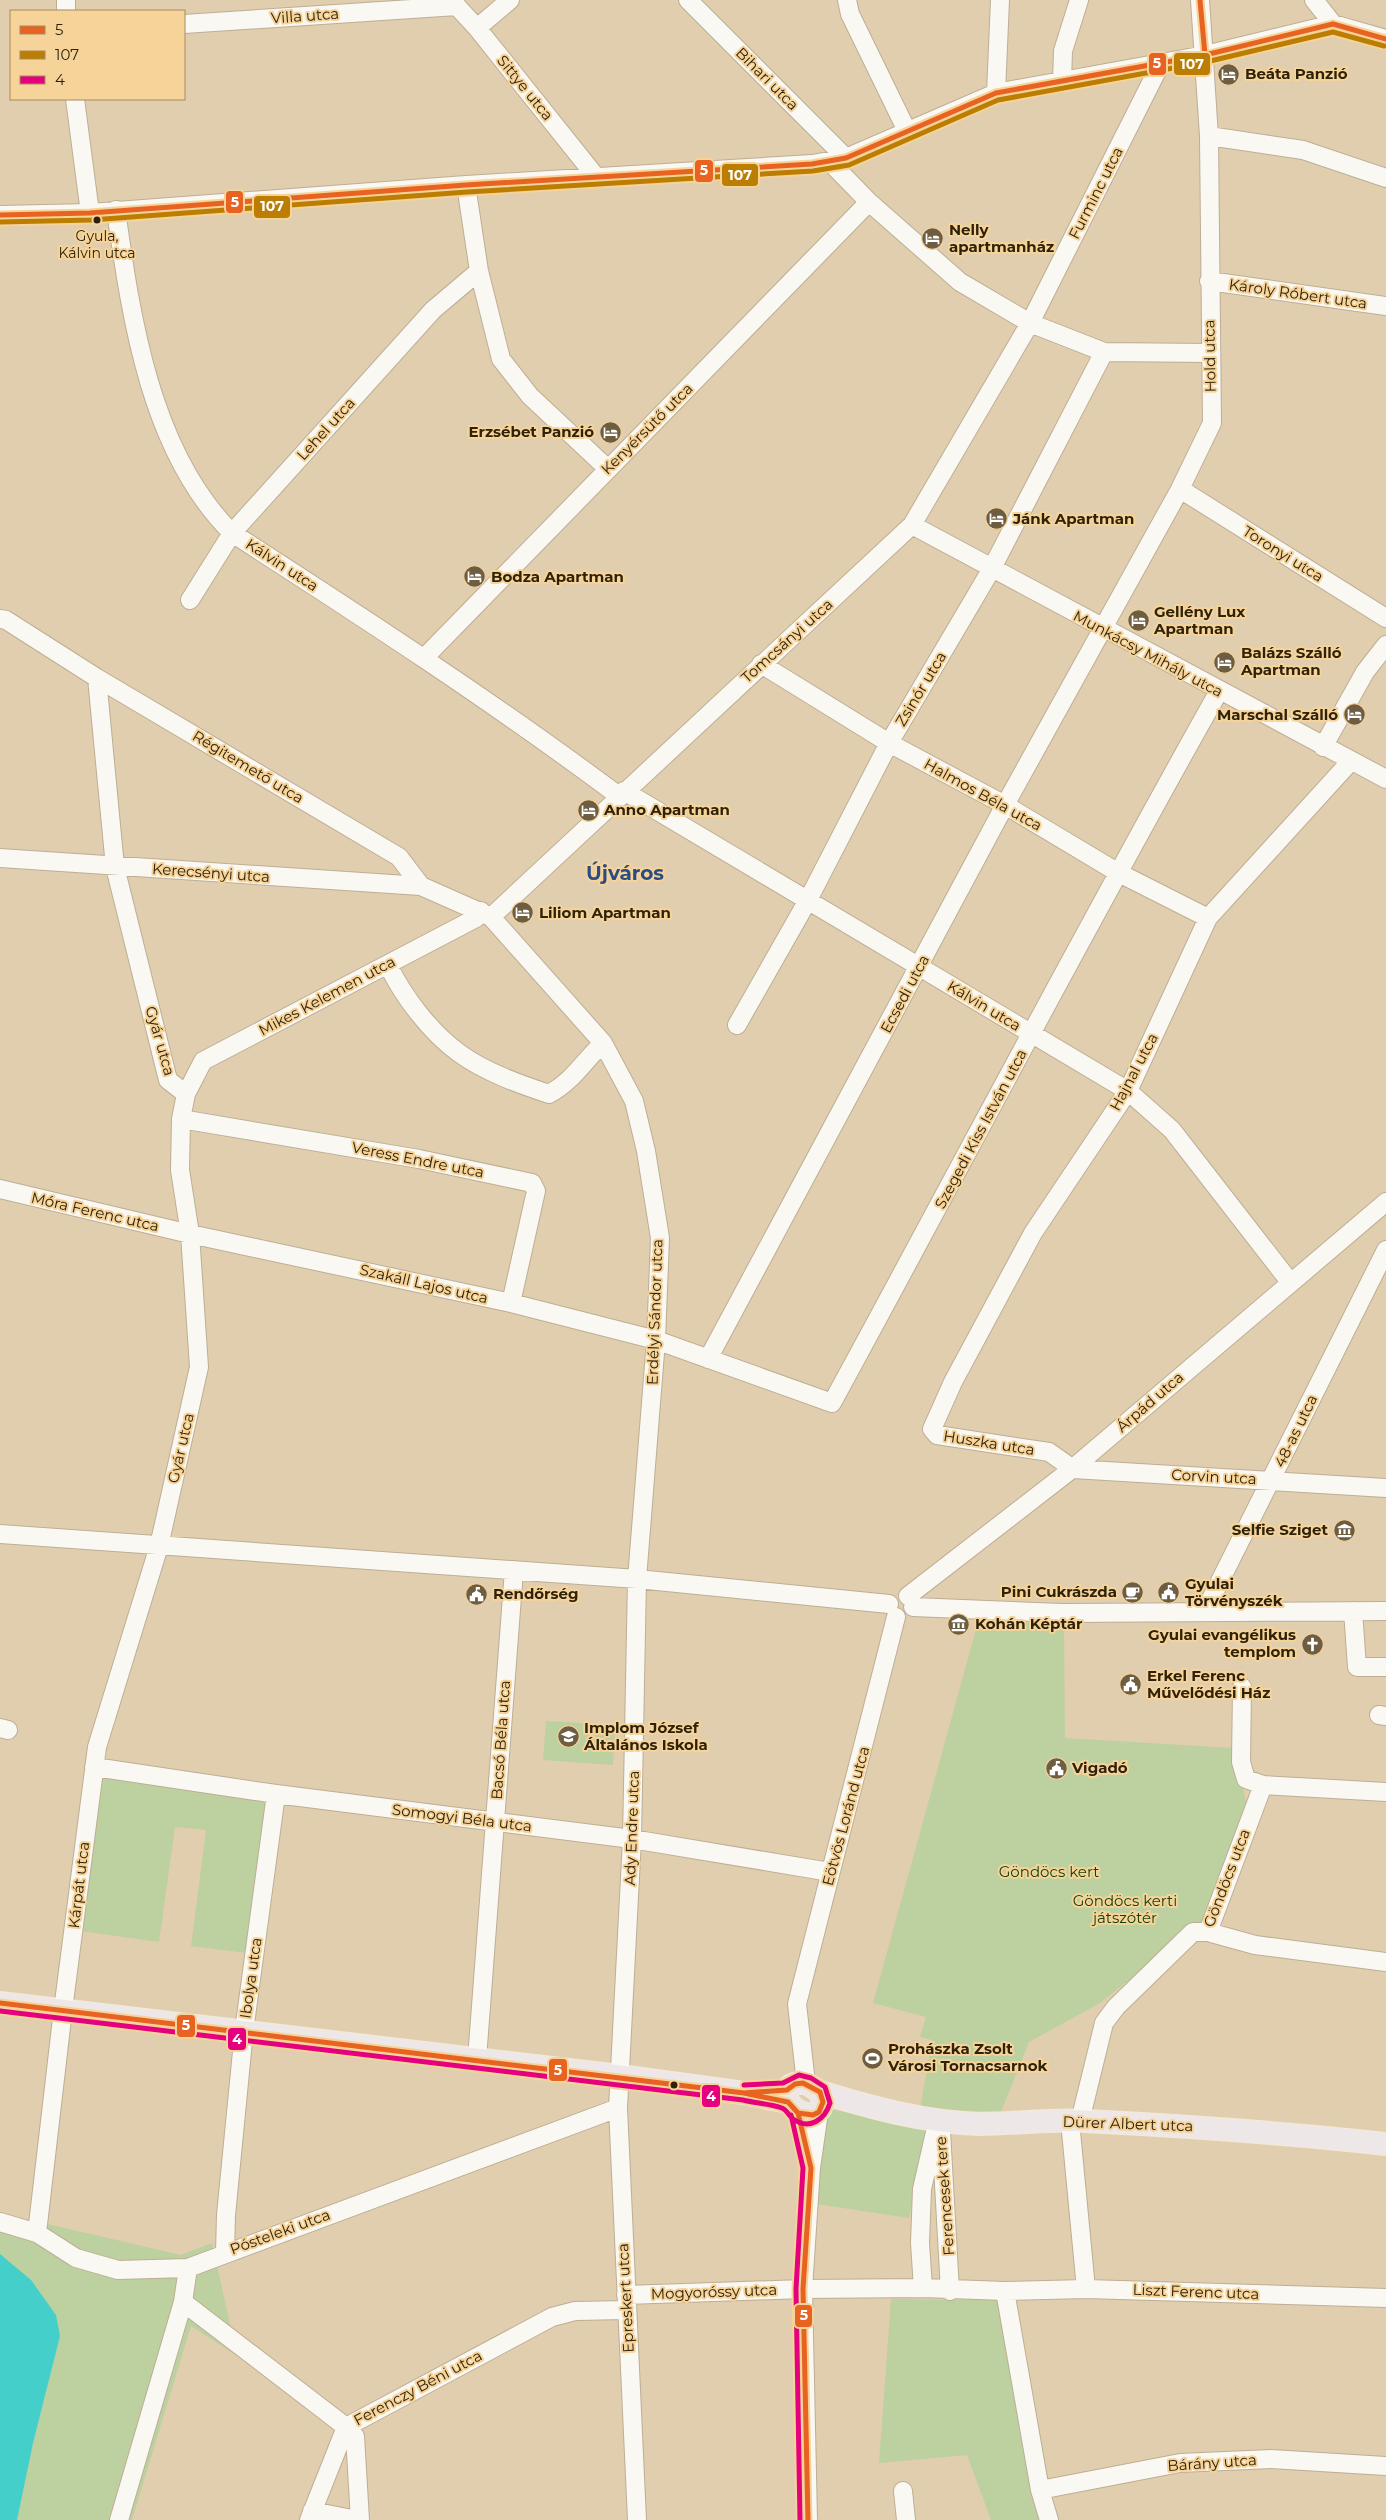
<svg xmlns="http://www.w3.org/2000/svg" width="1386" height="2520" viewBox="0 0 1386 2520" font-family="Montserrat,sans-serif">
	<rect width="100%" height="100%" fill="#e1ceae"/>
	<path fill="#bdd0a0" d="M978,1622H1064L1065,1738L1234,1748L1248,1811L1204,1920L1100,2003L1029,2042L1001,2112L920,2109L932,2040L920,2037L926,2017L873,2003Z
		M546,1721L615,1725L613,1765L543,1760Z
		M100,1776L267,1799L247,1953L191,1946L206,1830L175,1827L159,1942L80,1931Z
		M826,2109L929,2125L909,2218L810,2203Z
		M0,2213L181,2255L212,2243L237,2356L191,2326L132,2520H0Z
		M891,2299L999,2300L1042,2520H991L967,2455L879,2463Z"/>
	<path fill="#44cfcb" d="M0,2254L31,2280L56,2315L60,2336L33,2443L17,2520H0Z"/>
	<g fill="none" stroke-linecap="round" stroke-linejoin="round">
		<defs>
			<path id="minor" d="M66,0V11
				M451,0L477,28L597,178
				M688,0L846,158
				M847,0L850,14L907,131
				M1314,0L1333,24
				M184,24L457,6
				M477,28L510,0
				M1062,81L1063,51L1079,0
				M996,93L1000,0
				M75,99L90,213
				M1209,136L1303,150L1386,178
				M830,162L869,202L960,282L1030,323L1104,352L1210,353
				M466,185L479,271L501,359L530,396L608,469
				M116,210C131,319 151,453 232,533C364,618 493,702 619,796
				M0,215L90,213L466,185L812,164L846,158L996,93L1205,55L1333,24L1386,39
				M1209,281L1386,306
				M1180,489L1386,618
				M912,525L1386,779
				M190,600L232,533L433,310L479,271
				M0,619L6,620L97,678L399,857L421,886L491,917L603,1043L634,1101L646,1151L660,1238L656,1340L637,1579L632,1839L618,2108L637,2520
				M425,657L869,202
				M761,664L889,743L1005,805L1117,872L1208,918
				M97,678L115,867L168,1080L186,1094
				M1323,747L1365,672L1386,645
				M1350,762L1208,918L1128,1091L1033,1233L953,1382L932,1429L937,1435L1049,1452L1073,1469L1386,1488
				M624,791L1128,1091L1172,1130L1290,1282
				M0,858L421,886
				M491,917L912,525L1030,323L1161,63
				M388,965C403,996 430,1032 459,1053C485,1072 519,1084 549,1094C572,1082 584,1061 603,1043
				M737,1025L808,900L889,743L991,570L1104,352
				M181,1119L419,1159L532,1183L536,1191L511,1303
				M0,1189L190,1234L511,1303L656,1340L832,1403C961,1166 1086,927 1219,691
				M708,1359L1005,805L1180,489L1212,423L1209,136L1200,0
				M0,1534L637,1579L889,1604
				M908,1596L1072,1469L1386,1202
				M913,1607L1062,1613L1386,1611
				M1205,1611L1386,1250
				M1353,1611L1357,1667H1386
				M1379,1715L1386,1716
				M0,1728L8,1730
				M94,1767L276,1794L632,1839L830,1872
				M1263,1785L1386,1792
				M1208,1932L1255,1945L1386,1962
				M477,2059L514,1570
				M806,2083L797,2004L896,1617
				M798,2113L808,2153
				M938,2121L941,2131L950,2291
				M1070,2121L1086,2289
				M1080,2121L1104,2023L1116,2007L1193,1932H1208L1263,1785L1246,1779L1241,1762L1242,1687
				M0,2222L37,2233L76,2258L118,2270L188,2268L618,2108
				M37,2233L63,2010L97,1747L159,1546L199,1367L190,1234L180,1170L181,1119L186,1094L203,1061L476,918L481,911
				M225,2253L226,2215L244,2031L276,1794
				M923,2288L920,2243L922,2189L936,2128
				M1005,2291L1040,2490L1049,2520
				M626,2295L803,2289L923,2288L1005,2291L1086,2289L1386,2298
				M183,2302L346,2427L355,2436L360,2520
				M346,2427L552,2317L575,2311L626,2310
				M1040,2490L1180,2463L1271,2459L1386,2466
				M903,2491L906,2520
				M312,2511L357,2520
				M119,2520L183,2302L188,2268
				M309,2520L346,2427
				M808,2520L803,2289L811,2168L819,2112"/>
			<path id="major" d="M0,2003L620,2076L744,2093L788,2102
				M799,2083H806L820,2092C824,2102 823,2110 813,2115C790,2115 773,2086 799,2083Z
				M820,2092C873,2108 923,2122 979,2124C1014,2124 1050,2119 1085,2121C1186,2126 1286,2133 1386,2144"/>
		</defs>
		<use href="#minor" stroke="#bdae95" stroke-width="20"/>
		<use href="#major" stroke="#f2e9db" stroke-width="24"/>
		<use href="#minor" stroke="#faf8f3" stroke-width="18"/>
		<use href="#major" stroke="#eee7e7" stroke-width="21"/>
		<defs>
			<path id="bus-1" d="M1200,0L1205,55
				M0,215L90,213L466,185L812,164L846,158L996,93L1205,55L1333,24L1386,39
				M0,2003L744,2093
				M803,2083L820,2092L823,2102L819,2112L813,2115L798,2113L788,2102L744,2093L787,2090L795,2084Z
				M798,2113L811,2168L803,2289L808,2520"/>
			<path id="bus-2" d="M0,222L91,220L467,192L813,171L849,165L998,100L1206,62L1333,32L1384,46"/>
			<path id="bus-3" d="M0,2011L743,2100C755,2103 770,2104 782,2108C787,2110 789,2116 793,2119C810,2131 825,2119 830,2103L825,2087L811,2078L799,2075L783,2083L744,2085
				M791,2115L803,2168L796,2289L800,2520"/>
		</defs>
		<use href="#bus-1" stroke="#f6d399" stroke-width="9"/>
		<use href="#bus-2" stroke="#f6d399" stroke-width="9"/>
		<use href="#bus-3" stroke="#f6d399" stroke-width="9"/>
		<use href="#bus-1" stroke="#e86221" stroke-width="5"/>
		<use href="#bus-2" stroke="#bb7e03" stroke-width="5"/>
		<use href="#bus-3" stroke="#e5007d" stroke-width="5"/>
	</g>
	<defs>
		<symbol id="hotel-disc" viewBox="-11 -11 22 22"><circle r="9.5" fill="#6d5e43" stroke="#f6d399"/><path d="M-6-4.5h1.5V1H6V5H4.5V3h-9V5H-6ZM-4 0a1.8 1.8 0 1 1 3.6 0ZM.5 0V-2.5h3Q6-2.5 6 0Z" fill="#fff"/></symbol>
		<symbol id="museum-disc" viewBox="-11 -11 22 22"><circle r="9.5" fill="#6d5e43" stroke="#f6d399"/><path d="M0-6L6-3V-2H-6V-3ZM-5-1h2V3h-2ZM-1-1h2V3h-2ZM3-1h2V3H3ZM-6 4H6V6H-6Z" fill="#fff"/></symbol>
		<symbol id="cafe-disc" viewBox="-11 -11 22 22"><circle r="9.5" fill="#6d5e43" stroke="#f6d399"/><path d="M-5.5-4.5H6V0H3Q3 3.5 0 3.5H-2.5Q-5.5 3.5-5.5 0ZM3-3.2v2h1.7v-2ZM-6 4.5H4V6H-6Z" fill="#fff"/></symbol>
		<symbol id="civic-disc" viewBox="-11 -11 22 22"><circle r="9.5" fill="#6d5e43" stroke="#f6d399"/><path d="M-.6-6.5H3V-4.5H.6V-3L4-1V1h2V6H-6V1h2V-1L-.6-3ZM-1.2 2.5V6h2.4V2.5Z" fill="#fff"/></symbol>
		<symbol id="church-disc" viewBox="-11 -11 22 22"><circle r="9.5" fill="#6d5e43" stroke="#f6d399"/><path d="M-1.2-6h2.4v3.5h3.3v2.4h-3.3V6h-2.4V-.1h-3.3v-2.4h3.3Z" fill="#fff"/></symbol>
		<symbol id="school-disc" viewBox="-11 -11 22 22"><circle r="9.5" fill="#6d5e43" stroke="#f6d399"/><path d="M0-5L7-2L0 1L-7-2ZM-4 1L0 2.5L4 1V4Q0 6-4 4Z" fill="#fff"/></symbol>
		<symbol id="stadium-disc" viewBox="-11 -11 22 22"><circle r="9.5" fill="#6d5e43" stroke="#f6d399"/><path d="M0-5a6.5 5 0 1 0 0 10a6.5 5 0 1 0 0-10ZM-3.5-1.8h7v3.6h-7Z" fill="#fff"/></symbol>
	</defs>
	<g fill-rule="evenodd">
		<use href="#hotel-disc" x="1216" y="62" width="25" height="25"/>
		<use href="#hotel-disc" x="920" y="226" width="25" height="25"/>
		<use href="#hotel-disc" x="598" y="420" width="25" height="25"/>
		<use href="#hotel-disc" x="984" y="506" width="25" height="25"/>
		<use href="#hotel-disc" x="462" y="564" width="25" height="25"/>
		<use href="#hotel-disc" x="1126" y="608" width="25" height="25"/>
		<use href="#hotel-disc" x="1212" y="650" width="25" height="25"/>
		<use href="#hotel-disc" x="1342" y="702" width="25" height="25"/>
		<use href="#hotel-disc" x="576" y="798" width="25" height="25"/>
		<use href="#hotel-disc" x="510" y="900" width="25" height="25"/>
		<use href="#museum-disc" x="1332" y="1518" width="25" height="25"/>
		<use href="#cafe-disc" x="1120" y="1580" width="25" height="25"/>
		<use href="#civic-disc" x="1156" y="1580" width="25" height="25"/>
		<use href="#civic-disc" x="464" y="1582" width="25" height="25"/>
		<use href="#museum-disc" x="946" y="1612" width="25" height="25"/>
		<use href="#church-disc" x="1300" y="1632" width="25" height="25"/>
		<use href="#civic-disc" x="1118" y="1672" width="25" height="25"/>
		<use href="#school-disc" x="556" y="1724" width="25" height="25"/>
		<use href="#civic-disc" x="1044" y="1756" width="25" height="25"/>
		<use href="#stadium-disc" x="860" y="2046" width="25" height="25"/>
	</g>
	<g fill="#2f220a" stroke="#f6d399" stroke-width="2">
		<circle cx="97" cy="220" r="4.5"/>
		<circle cx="674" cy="2085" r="4.5"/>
	</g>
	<g text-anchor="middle" stroke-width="4" stroke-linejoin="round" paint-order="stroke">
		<g font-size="14" fill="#2f220a" stroke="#f6d399">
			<text x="97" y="241">Gyula,<tspan x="97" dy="17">Kálvin utca</tspan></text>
		</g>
		<g font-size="15" fill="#2f220a" stroke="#f6d399">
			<text transform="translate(305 16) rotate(-4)" y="5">Villa utca</text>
			<text transform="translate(767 79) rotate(45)" y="5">Bihari utca</text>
			<text transform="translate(525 88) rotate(51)" y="5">Sittye utca</text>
			<text transform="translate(1096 193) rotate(-63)" y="5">Furminc utca</text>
			<text transform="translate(1298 294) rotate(8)" y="5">Károly Róbert utca</text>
			<text transform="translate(1210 356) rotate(-91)" y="5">Hold utca</text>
			<text transform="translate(326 429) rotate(-48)" y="5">Lehel utca</text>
			<text transform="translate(647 429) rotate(-45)" y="5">Kenyérsütő utca</text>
			<text transform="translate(1283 554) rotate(32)" y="5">Toronyi utca</text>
			<text transform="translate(282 565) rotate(33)" y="5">Kálvin utca</text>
			<text transform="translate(787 641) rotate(-42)" y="5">Tomcsányi utca</text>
			<text transform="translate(1148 654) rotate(28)" y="5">Munkácsy Mihály utca</text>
			<text transform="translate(921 689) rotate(-59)" y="5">Zsinór utca</text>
			<text transform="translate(248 767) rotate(31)" y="5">Régitemető utca</text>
			<text transform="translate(983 795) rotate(29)" y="5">Halmos Béla utca</text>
			<text transform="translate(211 873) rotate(4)" y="5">Kerecsényi utca</text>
			<text transform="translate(905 994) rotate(-62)" y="5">Ecsedi utca</text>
			<text transform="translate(327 996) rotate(-28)" y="5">Mikes Kelemen utca</text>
			<text transform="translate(984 1006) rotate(31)" y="5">Kálvin utca</text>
			<text transform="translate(160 1041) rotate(74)" y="5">Gyár utca</text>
			<text transform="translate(1134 1072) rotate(-62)" y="5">Hajnal utca</text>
			<text transform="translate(981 1129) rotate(-62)" y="5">Szegedi Kiss István utca</text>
			<text transform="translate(418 1160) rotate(11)" y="5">Veress Endre utca</text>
			<text transform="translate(95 1212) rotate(13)" y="5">Móra Ferenc utca</text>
			<text transform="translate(424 1284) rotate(13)" y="5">Szakáll Lajos utca</text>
			<text transform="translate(655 1312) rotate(-88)" y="5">Erdélyi Sándor utca</text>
			<text transform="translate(1150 1402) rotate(-41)" y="5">Árpád utca</text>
			<text transform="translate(1296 1431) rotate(-64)" y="5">48-as utca</text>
			<text transform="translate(989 1443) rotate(9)" y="5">Huszka utca</text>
			<text transform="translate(181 1448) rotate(-77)" y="5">Gyár utca</text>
			<text transform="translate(1214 1477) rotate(3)" y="5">Corvin utca</text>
			<text transform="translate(501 1740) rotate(-86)" y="5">Bacsó Béla utca</text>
			<text transform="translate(846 1816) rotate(-75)" y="5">Eötvös Loránd utca</text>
			<text transform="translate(462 1818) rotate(7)" y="5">Somogyi Béla utca</text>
			<text transform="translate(632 1828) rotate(-88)" y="5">Ady Endre utca</text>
			<text transform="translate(1227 1878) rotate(-69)" y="5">Göndöcs utca</text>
			<text transform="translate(79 1885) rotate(-83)" y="5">Kárpát utca</text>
			<text transform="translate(251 1978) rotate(-82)" y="5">Ibolya utca</text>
			<text transform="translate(1128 2124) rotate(2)" y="5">Dürer Albert utca</text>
			<text transform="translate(945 2196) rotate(-94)" y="5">Ferencesek tere</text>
			<text transform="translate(280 2232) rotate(-20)" y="5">Pósteleki utca</text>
			<text transform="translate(714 2292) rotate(-2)" y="5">Mogyoróssy utca</text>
			<text transform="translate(1196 2292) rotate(2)" y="5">Liszt Ferenc utca</text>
			<text transform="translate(626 2298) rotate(-93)" y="5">Epreskert utca</text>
			<text transform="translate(418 2388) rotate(-28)" y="5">Ferenczy Béni utca</text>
			<text transform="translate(1212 2463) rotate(-4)" y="5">Bárány utca</text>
		</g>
		<g font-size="15" font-weight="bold" fill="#2f220a" stroke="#f6d399" text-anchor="start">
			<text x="1245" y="79">Beáta Panzió</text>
			<text x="949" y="235">Nelly<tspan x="949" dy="17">apartmanház</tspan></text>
			<text x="594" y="437" text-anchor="end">Erzsébet Panzió</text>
			<text x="1013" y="524">Jánk Apartman</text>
			<text x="491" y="582">Bodza Apartman</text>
			<text x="1154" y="617">Gellény Lux<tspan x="1154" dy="17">Apartman</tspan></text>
			<text x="1241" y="658">Balázs Szálló<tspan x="1241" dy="17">Apartman</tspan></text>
			<text x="1338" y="720" text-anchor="end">Marschal Szálló</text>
			<text x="604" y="815">Anno Apartman</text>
			<text x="539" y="918">Liliom Apartman</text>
			<text x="1328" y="1535" text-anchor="end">Selfie Sziget</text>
			<text x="1185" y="1589">Gyulai<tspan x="1185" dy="17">Törvényszék</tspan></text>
			<text x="1117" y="1597" text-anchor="end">Pini Cukrászda</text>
			<text x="493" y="1599">Rendőrség</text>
			<text x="975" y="1629">Kohán Képtár</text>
			<text x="1296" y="1640" text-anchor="end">Gyulai evangélikus<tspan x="1296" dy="17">templom</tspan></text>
			<text x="1147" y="1681">Erkel Ferenc<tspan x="1147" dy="17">Művelődési Ház</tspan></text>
			<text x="584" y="1733">Implom József<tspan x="584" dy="17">Általános Iskola</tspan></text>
			<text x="1072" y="1773">Vigadó</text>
			<text x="888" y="2054">Prohászka Zsolt<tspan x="888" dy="17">Városi Tornacsarnok</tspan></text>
		</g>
		<g font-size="15" fill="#144108" stroke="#f6d399">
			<text x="1049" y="1877">Göndöcs kert</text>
			<text x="1125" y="1906">Göndöcs kerti<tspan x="1125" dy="17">játszótér</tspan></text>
		</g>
		<g font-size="20" font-weight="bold" fill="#2b4c83" stroke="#f6d399">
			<text x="625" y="880">Újváros</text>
		</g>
	</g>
	<g stroke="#f6d399" stroke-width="2">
		<rect x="1148" y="52" width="19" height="24" rx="5" fill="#e86221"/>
		<rect x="1173" y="52" width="38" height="24" rx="5" fill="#bb7e03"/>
		<rect x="694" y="159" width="20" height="24" rx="5" fill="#e86221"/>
		<rect x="721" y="163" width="38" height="24" rx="5" fill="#bb7e03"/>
		<rect x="225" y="190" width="19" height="24" rx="5" fill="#e86221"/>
		<rect x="253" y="195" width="38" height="24" rx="5" fill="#bb7e03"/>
		<rect x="176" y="2014" width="20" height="24" rx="5" fill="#e86221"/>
		<rect x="227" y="2027" width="20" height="24" rx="5" fill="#e5007d"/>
		<rect x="548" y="2058" width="20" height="24" rx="5" fill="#e86221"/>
		<rect x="701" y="2084" width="20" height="24" rx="5" fill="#e5007d"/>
		<rect x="794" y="2304" width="19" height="24" rx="5" fill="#e86221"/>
	</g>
	<g font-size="14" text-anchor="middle" font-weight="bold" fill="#fff">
		<text x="1157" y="68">5</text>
		<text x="1192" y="69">107</text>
		<text x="704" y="175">5</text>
		<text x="740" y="180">107</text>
		<text x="235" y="207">5</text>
		<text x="272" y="211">107</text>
		<text x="186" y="2030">5</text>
		<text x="237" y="2044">4</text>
		<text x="558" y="2075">5</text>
		<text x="711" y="2101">4</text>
		<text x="804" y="2320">5</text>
	</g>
	<rect x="10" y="10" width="175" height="90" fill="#f6d399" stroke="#a68c60"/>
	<rect x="20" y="26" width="25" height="8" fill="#e86221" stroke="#a68c60"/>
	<text x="55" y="35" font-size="15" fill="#2f220a">5</text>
	<rect x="20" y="51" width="25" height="8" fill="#bb7e03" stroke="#a68c60"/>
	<text x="55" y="60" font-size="15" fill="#2f220a">107</text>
	<rect x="20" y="76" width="25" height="8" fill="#e5007d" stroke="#a68c60"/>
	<text x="55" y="85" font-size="15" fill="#2f220a">4</text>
</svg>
